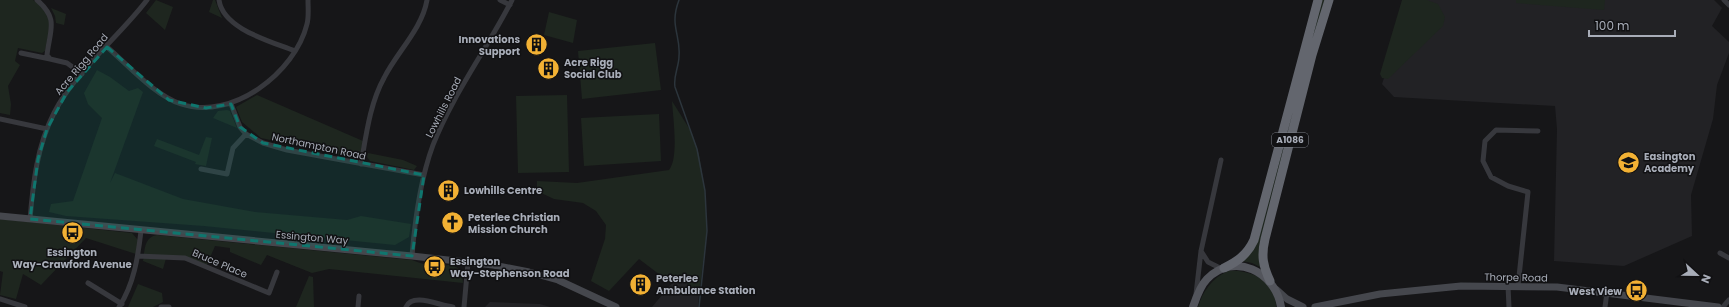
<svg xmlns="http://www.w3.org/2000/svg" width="1729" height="307" viewBox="0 0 1729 307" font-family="Poppins,sans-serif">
	<rect width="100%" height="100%" fill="#161618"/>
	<path fill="#222225" d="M1409,0H1714L1722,8L1712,26L1729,42V53L1717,85L1713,119L1691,195L1692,236L1624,266L1554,261L1557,129L1555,106L1394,97L1382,84Z
		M678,276L699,294L698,307H652Z
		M490,302L540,304L550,307H485Z"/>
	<path fill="#1e261f" d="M0,0H33L39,4L47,13L51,22L45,51L42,53L18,48L15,61L20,65L8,86L11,104L10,115L0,113Z
		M156,0L173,7L165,30L146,13Z
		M213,0H215L222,18L209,12Z
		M1321,0H1326L1260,267L1252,263L1242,261L1252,250Z
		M1402,0H1427L1438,4L1445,17L1443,26L1388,79L1382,78L1380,74Z
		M1516,0H1605L1604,10L1516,3Z
		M51,8L66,14L64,25L56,23L55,16Z
		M549,12L577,20L573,43L544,35Z
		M655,43L661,90L582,99L578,51Z
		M97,70L110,77L129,91L138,88L143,92L110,183L115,173L183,199L255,212L347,220L361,216L411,224L409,237L395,245L204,226L66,216L49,212L51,204L73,201L102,118L88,104L84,93Z
		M257,95L363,141L360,155L356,158L261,138L242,122L236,107Z
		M567,95L569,172L518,173L516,96Z
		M672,101L692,133L699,154L705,191L707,231L699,294L678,276L668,281L639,259L609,291L591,281L605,239L606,225L596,211L583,203L554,199L537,191V181L577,183L669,170C679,158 673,118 672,101Z
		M227,110L230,111L237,128L213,118L218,111Z
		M659,114L661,161L584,166L581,118Z
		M206,137L212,138L206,166L195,164L196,162L154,146L157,139L199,155Z
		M368,153L403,160L417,166L414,170L370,161L367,157Z
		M0,219L132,233L138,240L136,254L86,238L41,285L23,274L16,299L0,295L3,272L0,271Z
		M157,235L412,260C425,265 438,269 451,264L462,271L463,283L329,269L312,273L267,255L261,265L230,252V248L215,246L206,267L167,255L163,269L143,261C145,250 144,237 157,235Z
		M1228,271C1250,269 1277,281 1276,307H1198C1203,291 1212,278 1228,271Z
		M309,276L313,277L314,307H296Z
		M138,284L162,293L163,302L153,307H128Z"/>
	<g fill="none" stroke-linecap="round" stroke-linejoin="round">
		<path stroke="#2c353c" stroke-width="1.5" d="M679,0C669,26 681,35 679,56C679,67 673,76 675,87L697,149L705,191L707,231L699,307"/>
		<path stroke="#37383d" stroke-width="5" d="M37,0C59,19 50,29 47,55L50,59L67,63L82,74
			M219,0C223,29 270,41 295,51
			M500,0L510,5
			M1724,0L1729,5
			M107,47C128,65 154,95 181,104C232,121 295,73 307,24C309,17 308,8 308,0
			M21,53L50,59
			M231,104L240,127L246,134L263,143L287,150L424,175
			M0,119L47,129
			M361,164C366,136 370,103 384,78C397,52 422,29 427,0
			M201,169L227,174L233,148L246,134
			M30,219C33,183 37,146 54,113C76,70 118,38 147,0
			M1201,251L1208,262L1222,269
			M1720,253L1729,258
			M138,256L185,258L269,293L277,272
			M412,256C415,218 420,180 433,145C453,94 487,49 512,0
			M88,283L122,304
			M1508,286L1509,307
			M1518,286L1528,192L1508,186L1491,177L1483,161L1485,141L1496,130L1538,131
			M1196,294L1201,251L1221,160
			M0,299L25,307
			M119,307C134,284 138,257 141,231
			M161,307H169
			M358,307L359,296
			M406,307C413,292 440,306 453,307
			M464,307L468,263
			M1605,307L1607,292
			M1723,307L1729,300"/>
		<path stroke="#45474d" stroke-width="7" d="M0,216L412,256L493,265L529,272L558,280L616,307
			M1277,290L1287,299L1303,307
			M1315,307L1380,294L1461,286L1557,287L1718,307"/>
		<path stroke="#53555c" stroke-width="8" d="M1193,307C1196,298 1200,286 1207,279C1234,251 1276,272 1281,307"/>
		<path stroke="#63666e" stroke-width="9" d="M1224,268C1238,261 1247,255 1254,240L1318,0
			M1270,281C1263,266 1261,256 1265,239L1312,55L1329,0"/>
	</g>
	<path fill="#0f766e" fill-opacity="0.2" stroke="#0f766e" stroke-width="3" stroke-dasharray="8 5" stroke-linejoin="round" d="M107,47L169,100L206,108L231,104L240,127L263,143L424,175L412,256L30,219L38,159L47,129L67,92Z"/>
	<defs>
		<symbol id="building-disc" viewBox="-11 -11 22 22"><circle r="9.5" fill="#f2b134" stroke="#111113"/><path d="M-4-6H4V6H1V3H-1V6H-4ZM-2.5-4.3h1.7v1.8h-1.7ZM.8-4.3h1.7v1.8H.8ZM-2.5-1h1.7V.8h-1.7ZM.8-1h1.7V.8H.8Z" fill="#111"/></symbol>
		<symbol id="school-disc" viewBox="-11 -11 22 22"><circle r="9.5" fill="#f2b134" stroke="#111113"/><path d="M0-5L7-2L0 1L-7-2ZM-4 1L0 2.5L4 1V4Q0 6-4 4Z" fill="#111"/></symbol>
		<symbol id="church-disc" viewBox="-11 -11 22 22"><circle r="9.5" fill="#f2b134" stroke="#111113"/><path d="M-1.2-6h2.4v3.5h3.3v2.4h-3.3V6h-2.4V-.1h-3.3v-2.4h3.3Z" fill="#111"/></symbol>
		<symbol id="bus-disc" viewBox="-11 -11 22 22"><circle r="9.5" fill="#f2b134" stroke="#111113"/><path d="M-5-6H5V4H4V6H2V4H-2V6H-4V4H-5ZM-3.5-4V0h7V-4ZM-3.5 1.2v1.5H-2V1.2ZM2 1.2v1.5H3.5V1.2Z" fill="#111"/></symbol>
	</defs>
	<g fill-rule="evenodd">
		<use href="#building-disc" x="524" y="32" width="25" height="25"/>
		<use href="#building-disc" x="536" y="56" width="25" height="25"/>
		<use href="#school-disc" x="1616" y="150" width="25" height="25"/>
		<use href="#building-disc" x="436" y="178" width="25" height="25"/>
		<use href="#church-disc" x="440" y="210" width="25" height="25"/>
		<use href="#bus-disc" x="60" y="220" width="25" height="25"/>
		<use href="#bus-disc" x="422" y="254" width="25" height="25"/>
		<use href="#building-disc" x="628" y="272" width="25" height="25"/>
		<use href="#bus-disc" x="1624" y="278" width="25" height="25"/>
	</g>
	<g text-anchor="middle" stroke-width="3" stroke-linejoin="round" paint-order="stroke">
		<rect fill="#111113" stroke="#7b7e86" stroke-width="1" x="1272" y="133" width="36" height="14" rx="3"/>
		<g font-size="9" font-weight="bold" fill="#a8adb8">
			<text x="1290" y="143">A1086</text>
		</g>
		<g font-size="10" font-weight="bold" fill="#a8adb8" stroke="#111113" text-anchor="start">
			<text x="520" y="43" text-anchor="end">Innovations<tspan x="520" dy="12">Support</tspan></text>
			<text x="564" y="66">Acre Rigg<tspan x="564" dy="12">Social Club</tspan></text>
			<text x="1644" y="160">Easington<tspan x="1644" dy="12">Academy</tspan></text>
			<text x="464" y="194">Lowhills Centre</text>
			<text x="468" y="221">Peterlee Christian<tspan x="468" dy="12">Mission Church</tspan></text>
			<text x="72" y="256" text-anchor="middle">Essington<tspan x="72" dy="12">Way-Crawford Avenue</tspan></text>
			<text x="450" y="265">Essington<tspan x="450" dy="12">Way-Stephenson Road</tspan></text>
			<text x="656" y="282">Peterlee<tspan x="656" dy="12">Ambulance Station</tspan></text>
			<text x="1622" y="295" text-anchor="end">West View</text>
		</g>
		<g font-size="10" fill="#a8adb8" stroke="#111113">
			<text transform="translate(81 64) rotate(-50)" y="4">Acre Rigg Road</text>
			<text transform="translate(443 107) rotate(-63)" y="4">Lowhills Road</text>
			<text transform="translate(319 146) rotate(12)" y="4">Northampton Road</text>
			<text transform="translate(312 237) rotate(5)" y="4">Essington Way</text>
			<text transform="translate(220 263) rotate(23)" y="4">Bruce Place</text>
			<text transform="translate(1516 277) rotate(1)" y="4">Thorpe Road</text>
		</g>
	</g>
	<g transform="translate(1697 275) rotate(112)" stroke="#111113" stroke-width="3" paint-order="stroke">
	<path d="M0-3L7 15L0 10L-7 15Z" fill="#a8adb8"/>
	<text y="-6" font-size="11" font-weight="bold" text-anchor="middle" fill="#a8adb8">N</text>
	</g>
	<path d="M1589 30v6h86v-6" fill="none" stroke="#a8adb8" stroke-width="2"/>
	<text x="1595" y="30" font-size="12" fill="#a8adb8" stroke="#111113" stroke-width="3" paint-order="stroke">100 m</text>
</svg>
